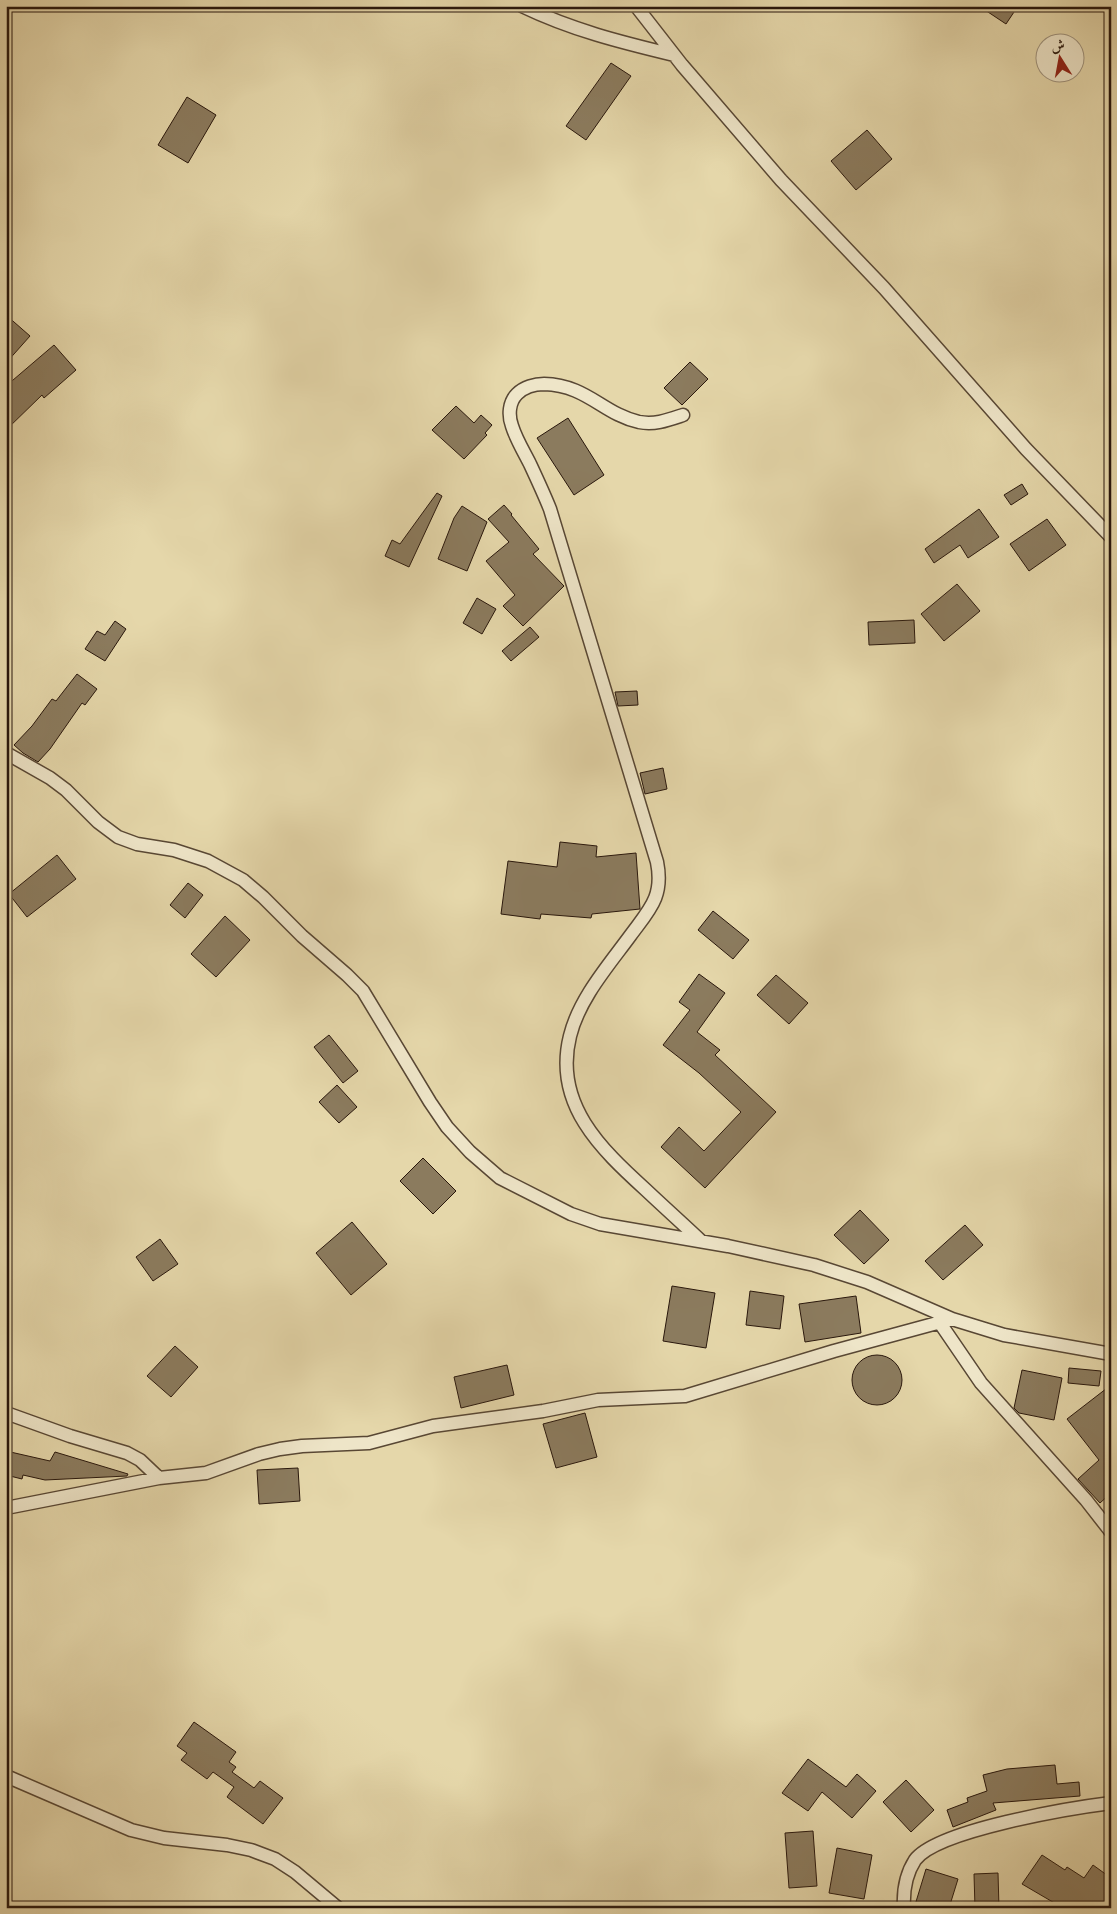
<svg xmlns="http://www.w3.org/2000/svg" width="1117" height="1914" viewBox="0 0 1117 1914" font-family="Vollkorn,Amiri,serif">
	<rect width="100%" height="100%" fill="#e5d7aa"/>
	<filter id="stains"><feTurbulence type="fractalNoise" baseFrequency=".004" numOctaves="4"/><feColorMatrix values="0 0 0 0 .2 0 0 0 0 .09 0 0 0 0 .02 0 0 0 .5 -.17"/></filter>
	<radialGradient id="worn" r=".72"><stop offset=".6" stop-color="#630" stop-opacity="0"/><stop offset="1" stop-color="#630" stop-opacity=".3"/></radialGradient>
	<path fill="#8b7b5e" stroke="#29170c" d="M979,6H1018L1006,24Z
		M611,63L631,76L586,140L566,126Z
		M187,97L216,115L188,163L158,145Z
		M867,130L892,159L856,190L831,161Z
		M6,315L30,336L6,363Z
		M54,345L76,370L44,398L42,395L6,430V386Z
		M690,362L708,379L682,405L664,388Z
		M456,406L474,423L481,415L492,425L485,433L487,435L464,459L432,430Z
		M568,418L604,475L574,495L537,438Z
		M1022,484L1028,494L1011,505L1004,495Z
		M437,493L442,496L409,567L385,556L392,540L400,544Z
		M504,505L512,514L511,515L539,549L533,554L564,586L523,626L503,606L515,595L486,561L509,542L488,519Z
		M462,506L487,522L467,571L438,559L454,518Z
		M979,509L999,537L968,558L960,545L934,563L925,549Z
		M1047,519L1066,545L1029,571L1010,544Z
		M957,584L980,611L944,641L921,614Z
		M477,598L496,609L482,634L463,623Z
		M914,620L915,643L869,645L868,622Z
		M115,621L126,629L105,661L85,649L97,631L105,635Z
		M530,627L539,637L511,661L502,651Z
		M77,674L97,689L85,705L82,703L50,749L38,762L23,753L14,745L32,726L52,699L56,701Z
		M637,691L638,705L618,706L615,692Z
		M663,768L667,789L645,794L640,773Z
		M560,842L597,846L596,857L636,853L640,909L592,914L591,918L541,914L540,919L501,914L508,861L557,867Z
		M57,855L76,879L27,917L9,894Z
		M188,883L203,895L185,918L170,905Z
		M713,911L749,940L733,959L698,930Z
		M225,916L250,940L216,977L191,954Z
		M699,974L725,993L697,1032L720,1050L715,1055L776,1112L705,1188L661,1147L679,1127L704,1151L741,1112L699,1073L663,1045L690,1010L679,1002Z
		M776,975L808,1003L789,1024L757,995Z
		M329,1035L358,1071L343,1083L314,1047Z
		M337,1085L357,1107L339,1123L319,1102Z
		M423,1158L456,1191L433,1214L400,1181Z
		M860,1210L889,1240L864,1264L834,1235Z
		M352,1222L387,1264L351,1295L316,1253Z
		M965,1225L983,1245L943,1280L925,1261Z
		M160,1239L178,1264L153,1281L136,1257Z
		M672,1286L715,1293L706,1348L663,1341Z
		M750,1291L784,1296L780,1329L746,1325Z
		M856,1296L861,1333L805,1342L799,1304Z
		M175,1346L198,1367L171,1397L147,1376Z
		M852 1380a25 25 0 1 1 50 0a25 25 0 1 1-50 0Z
		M507,1365L514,1395L461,1408L454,1377Z
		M1069,1368L1101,1371L1099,1386L1068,1383Z
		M1022,1370L1062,1378L1054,1420L1019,1413L1014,1408Z
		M1111,1385V1493L1100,1503L1078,1479L1099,1460L1067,1419Z
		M585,1413L597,1457L556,1468L543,1424Z
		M6,1451L50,1461L55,1452L128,1474L127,1476L45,1480L23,1475L22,1479L6,1475Z
		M298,1468L300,1501L259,1504L257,1470Z
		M194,1722L236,1752L229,1762L236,1767L232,1772L254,1788L260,1781L283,1798L263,1824L227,1797L234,1787L213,1772L207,1779L181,1760L187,1753L177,1746Z
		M808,1759L846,1787L857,1774L876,1791L852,1818L822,1792L808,1811L782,1793Z
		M1055,1765L1057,1784L1079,1782L1080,1796L993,1803L996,1810L953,1827L947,1810L968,1802L967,1798L987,1791L983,1775L1007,1769Z
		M906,1780L934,1810L911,1832L883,1802Z
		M813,1831L817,1886L789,1888L785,1833Z
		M837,1848L872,1855L864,1899L829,1893Z
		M1042,1855L1065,1870L1067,1867L1084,1878L1093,1865L1111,1878V1908H1063L1022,1884Z
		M926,1869L958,1879L949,1908H923L915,1905Z
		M998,1873L999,1908H975L974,1874Z"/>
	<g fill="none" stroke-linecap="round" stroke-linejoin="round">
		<defs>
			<path id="minor" d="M522,6C572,30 620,42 674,55
				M636,6L682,65L781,180L884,288L1026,449L1111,537
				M683,415C668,420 655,425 639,422C603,414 587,385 544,384C535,384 524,387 517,394C509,402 508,415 512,426C516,439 524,452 530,464C537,479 544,494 550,509L657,862C664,897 649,910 630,936C608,966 579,999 570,1036C553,1104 601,1149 646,1190C664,1207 683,1224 701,1241
				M6,753L50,778L66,790L98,822L118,837L137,844L174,850L208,861L243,880L263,897L302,936L347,975L363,991L430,1102L447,1127L470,1152L500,1178L571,1214L600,1224L728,1246L814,1265L867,1282L952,1319L1004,1335L1111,1354
				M940,1323L981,1383L1086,1500L1111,1532
				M6,1413L70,1436L127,1453L140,1460L159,1478
				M6,1508L159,1478L206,1473L259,1454L280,1449L302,1446L369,1443L433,1426L543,1411L598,1400L685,1396L834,1351L952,1319
				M6,1776L131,1830L164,1838L227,1845L251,1850L275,1859L295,1872L338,1908
				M904,1908C903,1891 906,1874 915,1860C937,1830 1071,1808 1111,1803"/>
		</defs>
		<use href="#minor" stroke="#584734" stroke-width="15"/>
		<use href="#minor" stroke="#eee5c8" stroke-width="12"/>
	</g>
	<rect width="1117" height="1914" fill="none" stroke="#e5d7aa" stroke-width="25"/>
	<rect x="8" y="8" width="1102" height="1899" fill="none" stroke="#29170c" stroke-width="2.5"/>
	<rect x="12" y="12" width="1092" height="1889" fill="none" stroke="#29170c"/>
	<g transform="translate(1060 58) rotate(349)"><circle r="24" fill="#eee5c8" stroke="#9f937d"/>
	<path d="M0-4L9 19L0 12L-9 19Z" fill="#8f2418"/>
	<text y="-8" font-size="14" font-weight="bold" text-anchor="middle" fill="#29170c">ش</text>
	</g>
	<rect width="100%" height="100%" filter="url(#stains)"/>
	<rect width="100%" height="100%" fill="url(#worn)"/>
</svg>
